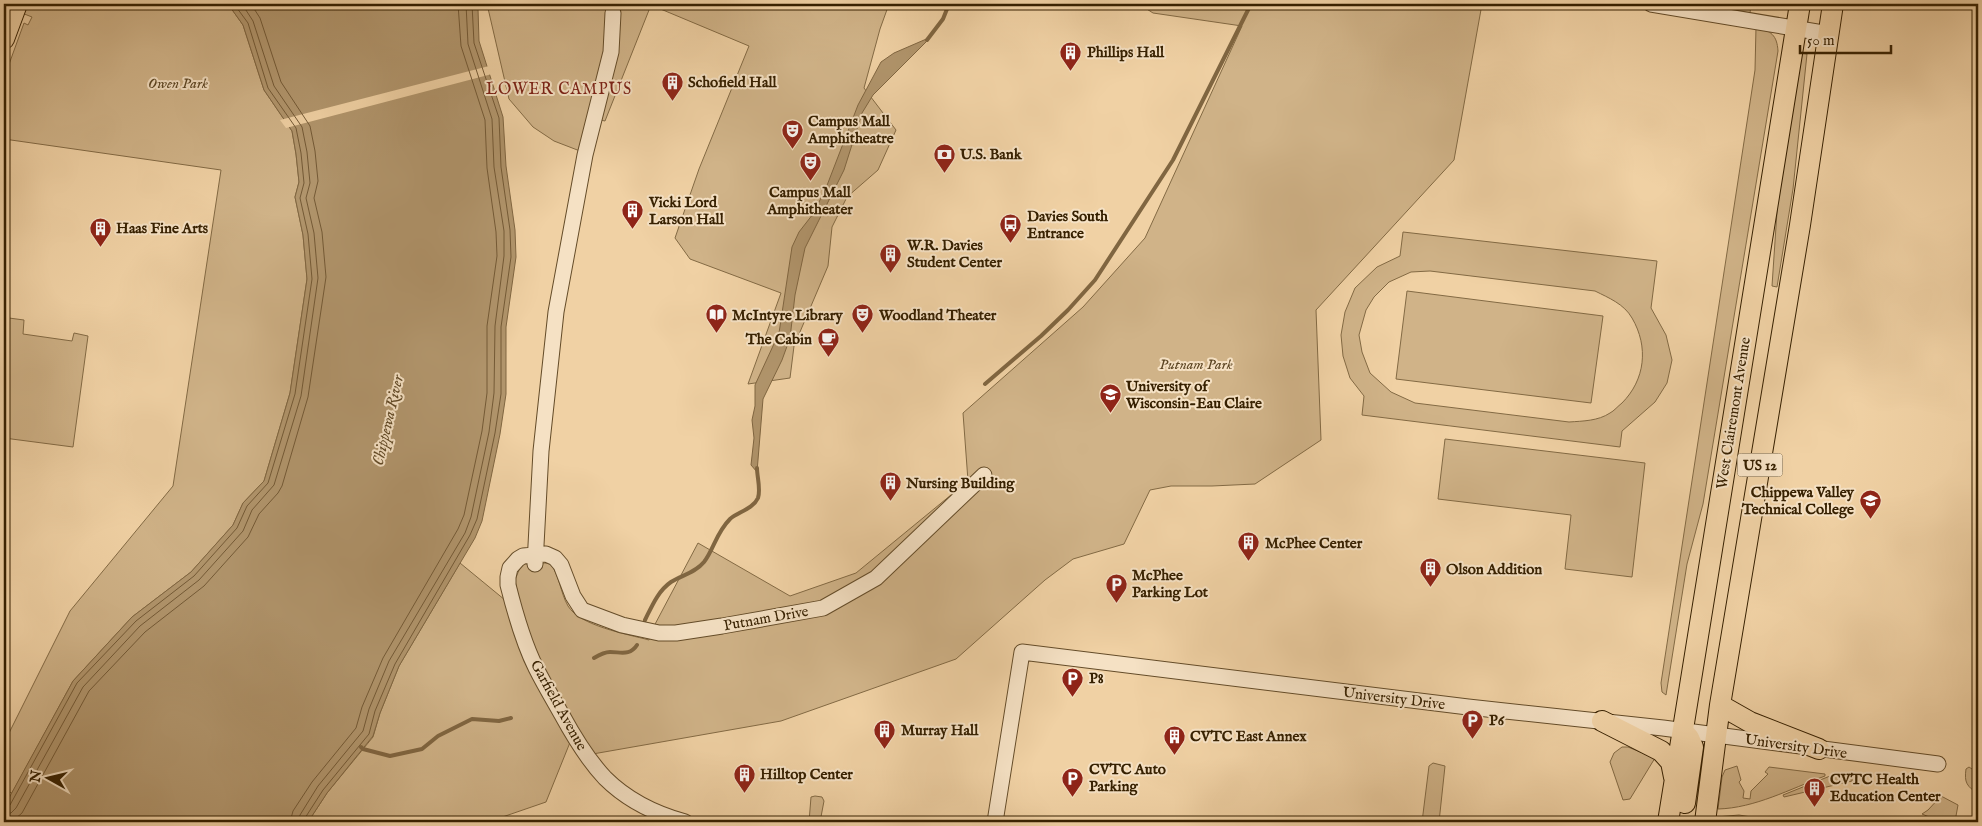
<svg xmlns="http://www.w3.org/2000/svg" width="1982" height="826" viewBox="0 0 1982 826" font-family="'IM FELL English',serif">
	<rect width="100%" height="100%" fill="#f0d1a4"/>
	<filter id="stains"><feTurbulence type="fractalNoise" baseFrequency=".004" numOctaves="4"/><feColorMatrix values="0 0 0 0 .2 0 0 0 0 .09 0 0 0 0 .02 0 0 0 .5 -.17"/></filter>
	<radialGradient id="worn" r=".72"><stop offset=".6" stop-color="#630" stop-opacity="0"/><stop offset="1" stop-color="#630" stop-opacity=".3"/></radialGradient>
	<path fill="#d0b388" stroke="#836a44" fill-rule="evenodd" d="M4,4H228L243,25L264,90L292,131L296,154L299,182L295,197L303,235L307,279L290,393L264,481L243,503L233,525L191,572L132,617L73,681L12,793L4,791V743L70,611L173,486L221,170L4,139V78L24,23L28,25L32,17L4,6Z
		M487,4H889L880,29L864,88L896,130L878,170L847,197L832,227L828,266L794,346L790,378L748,384L781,293L690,259L675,238L699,169L749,46L651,5L605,121L587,117L580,151L554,141L533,127L509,99Z
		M1139,4H1482L1454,160L1316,310L1321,440L1255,484L1212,486H1171L1150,490L1124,544L1073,559L1045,580L956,659L781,721L587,755L573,735L546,802L488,822H308L327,793L373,737L380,713L399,666L460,563L505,600H519L515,580L521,565L525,563H550C560,576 560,592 568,606C580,626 627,634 649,640L653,628L698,543L790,596L856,573L968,481L963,413L1083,307L1145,238L1242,26L1153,13Z
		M1693,4H1751L1750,13Z
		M1756,27C1771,31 1777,35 1778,51L1703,504L1687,564L1666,695L1662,692L1661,683L1755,70Z
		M1802,53L1807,54L1793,189L1777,287L1772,286L1778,197Z
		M1403,232L1657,261L1651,308L1666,335L1672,360L1667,383L1655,402L1622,431L1620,447L1362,415L1364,396L1350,378L1343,356L1341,335L1345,312L1355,288L1377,267L1400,256ZM1430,271L1595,291C1609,298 1624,304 1632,318C1649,347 1645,380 1622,403C1618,406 1614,411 1610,413C1598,421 1583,421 1569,422L1415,403L1391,392L1370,373L1362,352L1359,335L1366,310L1374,297L1389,282L1411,272Z
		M1407,291L1603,316L1591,403L1396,379Z
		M9,318L24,320L23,334L72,341L74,333L88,336L73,447L4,438V340Z
		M1445,439L1645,463L1632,577L1565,569L1571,515L1438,499Z
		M1622,747H1628L1655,758L1630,799L1623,800L1610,762L1614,753Z
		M1433,763L1445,766L1439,822H1422L1429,766Z
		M1737,766L1741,780L1739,782L1744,791L1743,798L1750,799L1751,791L1768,774L1765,772L1769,767L1825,774V776C1790,789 1755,808 1718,809L1722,777L1725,770Z
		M1969,767L1978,773V794C1967,786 1964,783 1966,769Z
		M1835,774L1852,776V781L1784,797L1783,795Z
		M815,796L822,797L824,801L820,822H809L811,797Z
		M1941,796L1958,805L1956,816L1949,822H1941L1922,814L1928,810Z
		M1739,815L1757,818L1760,822H1715L1716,817Z"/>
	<path fill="#b1956c" stroke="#806641" d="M228,4H476L478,9L479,41L503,117L506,166L515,230L516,257L506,327V394L500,434L482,521L475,538L399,666L380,713L373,736L327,793L308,822H4V807L73,681L132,617L191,572L233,525L243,503L264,481L290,393L307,279L303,235L295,197L299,182L296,154L292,131L264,90L243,25Z
		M931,37L873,95L862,113L844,170L805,248L795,295L790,338L782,360L763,399L757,472L751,465L754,438L752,420L755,406V385L779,333L792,247L799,232L813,214L826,188L858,105L881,62L894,53Z"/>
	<path fill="#f0d1a4" d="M489,66L492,74L286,128L280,120Z"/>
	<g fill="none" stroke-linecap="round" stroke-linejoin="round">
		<path stroke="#745a36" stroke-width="1" d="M4,808L10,805L77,683L136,621L194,576L237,528L247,506L268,483L295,394L312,279L308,234L300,198L304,183L301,153L296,128L268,88L248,23L234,4
			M4,814L11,813L16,808L83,687L140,626L199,580L243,531L252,510L274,485L301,396L318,278L314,233L306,198L310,183L307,152L302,127L274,86L253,21L242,4
			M4,822L15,819L22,813L89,691L145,632L204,586L248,537L259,514L278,493L282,486L308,397L326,277L322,232L314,198L318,181L315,151L310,126L281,82L260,18L251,4
			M290,822L293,811L312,782L356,728L362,707L383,658L458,529L464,515L482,431L487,393V326L497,256L496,232L487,168L485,120L461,46L458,4
			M298,822L300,815L318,786L363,731L369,709L389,661L465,533L471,517L489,432L494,393L495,326L504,256V231L494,167L492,119L468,44L466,4
			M304,822L305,818L323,790L369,734L375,711L395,664L470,535L477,519L495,433L501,394V327L511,257L510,230L501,167L499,118L474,43L472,4"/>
		<path stroke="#806641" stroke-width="4" d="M927,40L943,19L949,4
			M985,384L1041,336L1068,310L1095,280L1173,160L1251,4
			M645,620C652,606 658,591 671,582C682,575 695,573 704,562C714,549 716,533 730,519C738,512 753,509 758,498C761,489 757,477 757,468
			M594,658C599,655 604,652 610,652C621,652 630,656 637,645
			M361,747L363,749L390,756L422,749L438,736L472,719L499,721L511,718"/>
		<defs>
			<path id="minor" d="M1651,4L1829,34
				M535,564L541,451L556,312L585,155L611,52L613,13
				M685,822C656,814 627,800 605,778C588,760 574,737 562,715C553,699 544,684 536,668C523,642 515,613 508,585V577L510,568L518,559L523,556L546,554L555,558L561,565L573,596L582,610L622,625L659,633H676L722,626L823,608L876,578L984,475
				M995,822L1022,652L1468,707L1663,728L1938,764"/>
			<path id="major" d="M4,39L17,4
				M1720,705L1750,722L1819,749
				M1602,721L1661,751L1671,762L1674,777
				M1683,731L1689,738L1693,747L1685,803
				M1668,822L1800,4
				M1705,822L1720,705L1800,225L1833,4"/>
		</defs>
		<use href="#minor" stroke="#644c29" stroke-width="17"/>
		<use href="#major" stroke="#362000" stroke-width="22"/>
		<use href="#minor" stroke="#f5e1c4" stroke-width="15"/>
		<use href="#major" stroke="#f0d1a4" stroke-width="20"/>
	</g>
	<defs>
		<symbol id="building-pin" viewBox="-11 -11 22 30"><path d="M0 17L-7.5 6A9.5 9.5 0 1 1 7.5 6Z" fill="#8f2418" stroke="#f5e1c4"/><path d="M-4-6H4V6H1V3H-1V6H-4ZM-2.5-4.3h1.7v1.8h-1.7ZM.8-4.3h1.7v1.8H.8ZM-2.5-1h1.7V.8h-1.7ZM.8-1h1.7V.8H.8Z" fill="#fff"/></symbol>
		<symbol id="theatre-pin" viewBox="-11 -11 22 30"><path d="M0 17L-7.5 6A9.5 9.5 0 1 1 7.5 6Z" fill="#8f2418" stroke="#f5e1c4"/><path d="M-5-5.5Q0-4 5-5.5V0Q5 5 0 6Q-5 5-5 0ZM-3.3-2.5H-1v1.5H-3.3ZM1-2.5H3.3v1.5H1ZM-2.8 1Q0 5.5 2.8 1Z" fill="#fff"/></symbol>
		<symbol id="bank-pin" viewBox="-11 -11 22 30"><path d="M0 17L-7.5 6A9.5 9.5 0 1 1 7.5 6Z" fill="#8f2418" stroke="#f5e1c4"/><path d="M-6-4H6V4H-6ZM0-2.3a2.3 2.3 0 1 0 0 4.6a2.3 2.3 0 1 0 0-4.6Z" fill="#fff"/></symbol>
		<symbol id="bus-pin" viewBox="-11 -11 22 30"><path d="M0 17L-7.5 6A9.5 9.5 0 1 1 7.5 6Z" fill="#8f2418" stroke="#f5e1c4"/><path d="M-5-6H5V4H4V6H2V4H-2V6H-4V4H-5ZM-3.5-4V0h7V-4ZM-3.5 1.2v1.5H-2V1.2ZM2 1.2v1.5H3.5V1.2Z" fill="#fff"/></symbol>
		<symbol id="library-pin" viewBox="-11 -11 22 30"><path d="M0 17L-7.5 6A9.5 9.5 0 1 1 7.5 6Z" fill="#8f2418" stroke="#f5e1c4"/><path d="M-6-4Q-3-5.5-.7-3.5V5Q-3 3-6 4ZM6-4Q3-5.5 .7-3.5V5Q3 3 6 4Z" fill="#fff"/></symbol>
		<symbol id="cafe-pin" viewBox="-11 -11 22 30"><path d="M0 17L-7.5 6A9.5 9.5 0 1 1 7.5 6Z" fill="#8f2418" stroke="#f5e1c4"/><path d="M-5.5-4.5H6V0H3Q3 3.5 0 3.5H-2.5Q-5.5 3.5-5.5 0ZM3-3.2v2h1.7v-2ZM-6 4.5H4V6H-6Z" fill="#fff"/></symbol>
		<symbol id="university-pin" viewBox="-11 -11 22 30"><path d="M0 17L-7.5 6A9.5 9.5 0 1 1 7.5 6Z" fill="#8f2418" stroke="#f5e1c4"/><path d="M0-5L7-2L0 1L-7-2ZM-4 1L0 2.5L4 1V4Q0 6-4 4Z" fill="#fff"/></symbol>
		<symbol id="parking-pin" viewBox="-11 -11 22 30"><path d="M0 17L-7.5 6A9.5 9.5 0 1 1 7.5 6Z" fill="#8f2418" stroke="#f5e1c4"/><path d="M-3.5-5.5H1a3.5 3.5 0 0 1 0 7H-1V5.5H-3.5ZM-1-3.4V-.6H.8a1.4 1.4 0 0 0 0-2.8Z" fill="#fff"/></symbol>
	</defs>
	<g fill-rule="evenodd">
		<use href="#building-pin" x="1058" y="40" width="25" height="34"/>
		<use href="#building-pin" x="660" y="70" width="25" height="34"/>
		<use href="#theatre-pin" x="780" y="118" width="25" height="34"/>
		<use href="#bank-pin" x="932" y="142" width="25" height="34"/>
		<use href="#theatre-pin" x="798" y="150" width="25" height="34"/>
		<use href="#building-pin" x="620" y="198" width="25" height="34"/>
		<use href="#bus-pin" x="998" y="212" width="25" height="34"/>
		<use href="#building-pin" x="88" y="216" width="25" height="34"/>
		<use href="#building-pin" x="878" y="242" width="25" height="34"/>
		<use href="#library-pin" x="704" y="302" width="25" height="34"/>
		<use href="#theatre-pin" x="850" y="302" width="25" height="34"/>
		<use href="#cafe-pin" x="816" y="326" width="25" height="34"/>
		<use href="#university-pin" x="1098" y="382" width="25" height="34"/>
		<use href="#building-pin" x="878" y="470" width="25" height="34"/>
		<use href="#university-pin" x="1858" y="488" width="25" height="34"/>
		<use href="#building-pin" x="1236" y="530" width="25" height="34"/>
		<use href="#building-pin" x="1418" y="556" width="25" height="34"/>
		<use href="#parking-pin" x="1104" y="572" width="25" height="34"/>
		<use href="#parking-pin" x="1060" y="666" width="25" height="34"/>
		<use href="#parking-pin" x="1460" y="708" width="25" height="34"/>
		<use href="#building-pin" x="872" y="718" width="25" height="34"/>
		<use href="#building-pin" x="1162" y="724" width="25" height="34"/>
		<use href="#building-pin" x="732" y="762" width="25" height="34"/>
		<use href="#parking-pin" x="1060" y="766" width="25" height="34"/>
		<use href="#building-pin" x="1802" y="776" width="25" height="34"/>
	</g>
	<g text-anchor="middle" stroke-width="4" stroke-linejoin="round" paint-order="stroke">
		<rect fill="#f5e1c4" stroke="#6f5a3b" stroke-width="1" x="1737.5" y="453.5" width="45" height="23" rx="4"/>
		<g font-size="14" font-weight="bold" fill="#362000">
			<text x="1760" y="470">US 12</text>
		</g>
		<g font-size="15" font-weight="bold" fill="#362000" stroke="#f5e1c4" text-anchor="start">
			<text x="1087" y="57">Phillips Hall</text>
			<text x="688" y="87">Schofield Hall</text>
			<text x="808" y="126">Campus Mall<tspan x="808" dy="17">Amphitheatre</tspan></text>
			<text x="960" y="159">U.S. Bank</text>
			<text x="810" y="197" text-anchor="middle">Campus Mall<tspan x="810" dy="17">Amphitheater</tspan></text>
			<text x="649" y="207">Vicki Lord<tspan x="649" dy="17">Larson Hall</tspan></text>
			<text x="1027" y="221">Davies South<tspan x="1027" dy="17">Entrance</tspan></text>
			<text x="116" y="233">Haas Fine Arts</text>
			<text x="907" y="250">W.R. Davies<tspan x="907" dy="17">Student Center</tspan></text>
			<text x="732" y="320">McIntyre Library</text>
			<text x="879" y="320">Woodland Theater</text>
			<text x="812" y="344" text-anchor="end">The Cabin</text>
			<text x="1126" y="391">University of<tspan x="1126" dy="17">Wisconsin-Eau Claire</tspan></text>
			<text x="906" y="488">Nursing Building</text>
			<text x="1854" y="497" text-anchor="end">Chippewa Valley<tspan x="1854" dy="17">Technical College</tspan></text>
			<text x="1265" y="548">McPhee Center</text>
			<text x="1446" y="574">Olson Addition</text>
			<text x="1132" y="580">McPhee<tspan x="1132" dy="17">Parking Lot</tspan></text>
			<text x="1089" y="683">P8</text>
			<text x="1489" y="725">P6</text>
			<text x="901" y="735">Murray Hall</text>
			<text x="1190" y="741">CVTC East Annex</text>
			<text x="1089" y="774">CVTC Auto<tspan x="1089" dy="17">Parking</tspan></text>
			<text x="760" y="779">Hilltop Center</text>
			<text x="1830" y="784">CVTC Health<tspan x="1830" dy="17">Education Center</tspan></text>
		</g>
		<g font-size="15" font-style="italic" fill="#5c4522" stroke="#f5e1c4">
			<text x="178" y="88">Owen Park</text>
			<text x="1196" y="369">Putnam Park</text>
		</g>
		<g font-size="15" fill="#362000" stroke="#f5e1c4">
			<text transform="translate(1733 413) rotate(-81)" y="5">West Clairemont Avenue</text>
			<text transform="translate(766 618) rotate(-10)" y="5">Putnam Drive</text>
			<text transform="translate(1394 698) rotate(7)" y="5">University Drive</text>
			<text transform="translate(559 705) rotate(61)" y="5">Garfield Avenue</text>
			<text transform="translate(1796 746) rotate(8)" y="5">University Drive</text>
		</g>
		<g font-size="16" letter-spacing="1" fill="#7a1f14" stroke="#f5e1c4">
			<text x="559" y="94">LOWER CAMPUS</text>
		</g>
		<g font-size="16" font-style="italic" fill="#614926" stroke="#f5e1c4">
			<text transform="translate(387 420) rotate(-77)" y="6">Chippewa River</text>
		</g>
	</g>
	<rect width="1982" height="826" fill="none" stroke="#f0d1a4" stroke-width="20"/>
	<rect x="5" y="5" width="1972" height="816" fill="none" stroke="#362000" stroke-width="2.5"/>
	<rect x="10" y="10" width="1962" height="806" fill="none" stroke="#362000"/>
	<g transform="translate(48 778) rotate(278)" stroke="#f5e1c4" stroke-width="4" paint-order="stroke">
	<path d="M0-4L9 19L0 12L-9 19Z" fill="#362000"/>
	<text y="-8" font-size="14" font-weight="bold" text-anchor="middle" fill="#362000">N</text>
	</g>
	<path d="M1800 45v8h91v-8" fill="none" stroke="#362000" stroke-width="2.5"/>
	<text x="1807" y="45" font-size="15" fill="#362000" stroke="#f5e1c4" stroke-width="4" paint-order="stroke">50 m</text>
	<rect width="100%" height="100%" filter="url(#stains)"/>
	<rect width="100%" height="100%" fill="url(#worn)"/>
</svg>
